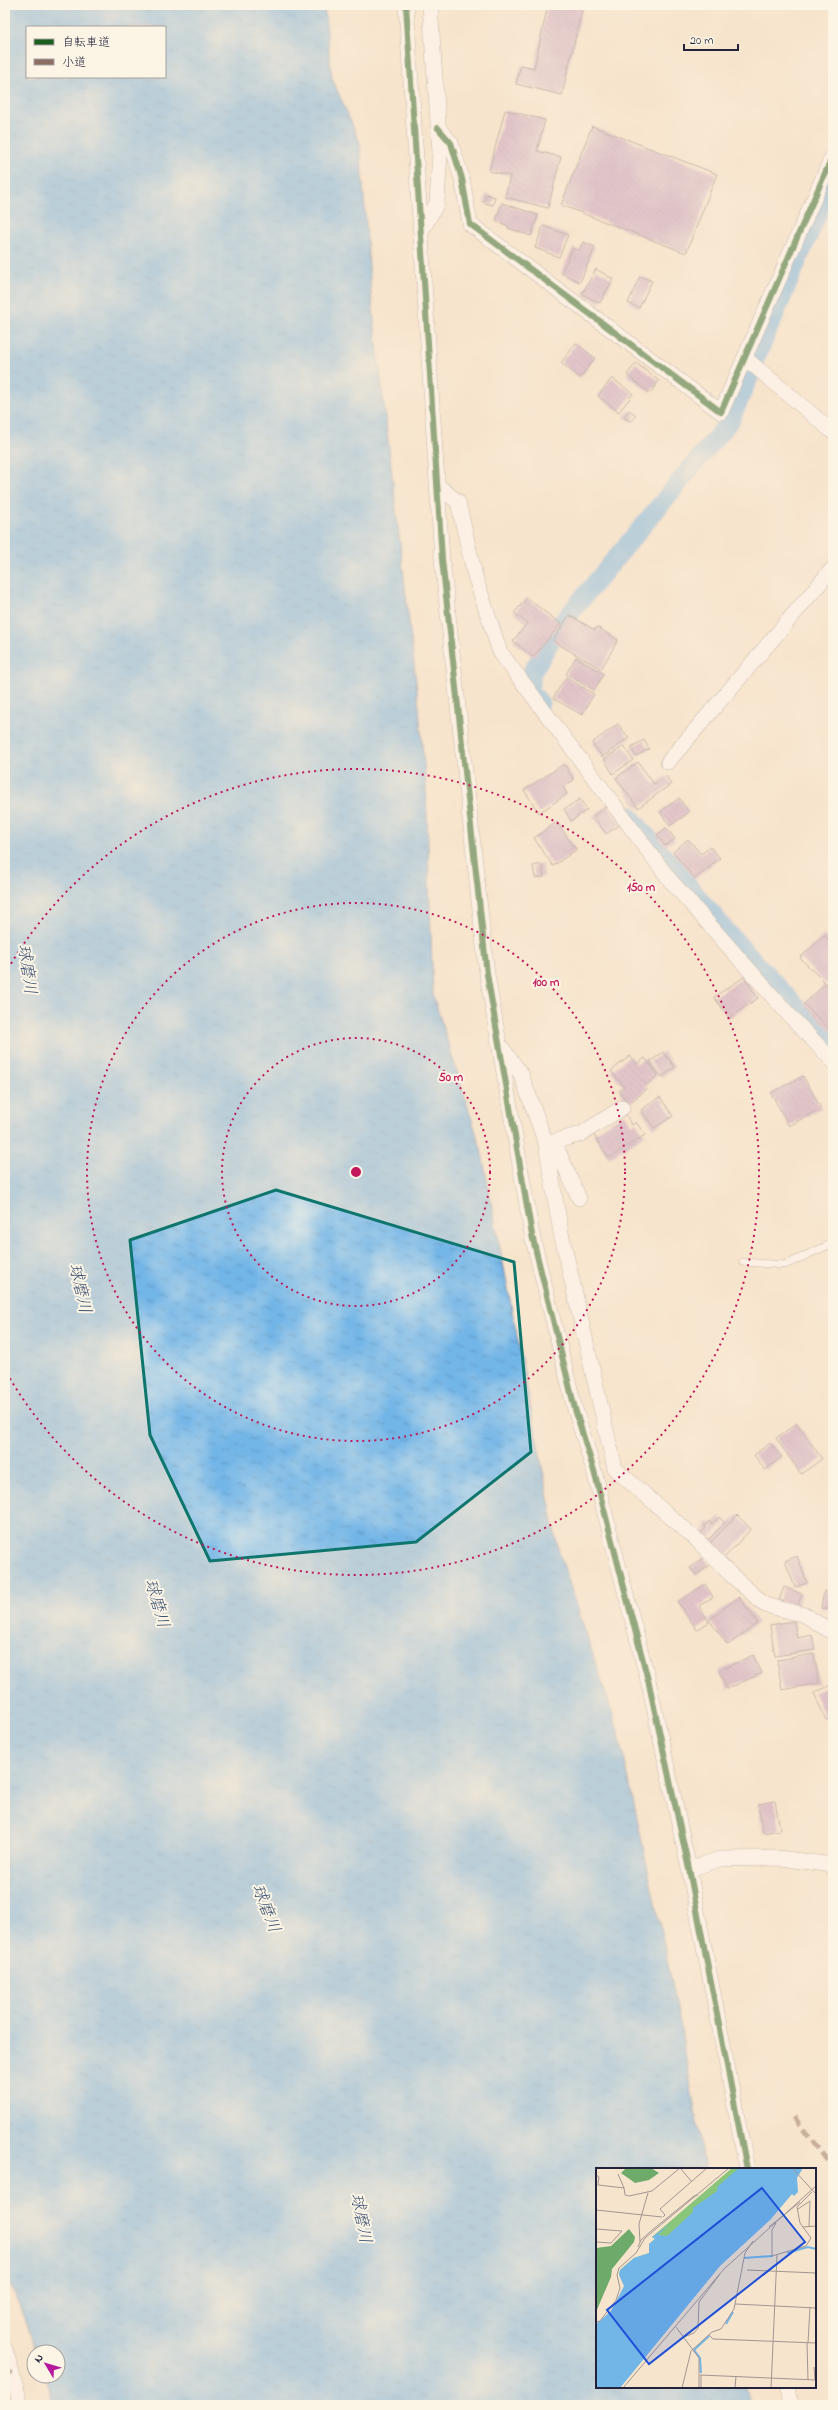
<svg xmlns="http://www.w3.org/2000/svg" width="838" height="2410" viewBox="0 0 838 2410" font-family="'Indie Flower','Klee One',sans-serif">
	<defs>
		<pattern id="water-ripples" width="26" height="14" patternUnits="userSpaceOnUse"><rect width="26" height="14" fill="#72b5e7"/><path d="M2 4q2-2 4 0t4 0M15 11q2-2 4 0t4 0" fill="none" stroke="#5d93bc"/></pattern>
		<pattern id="building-back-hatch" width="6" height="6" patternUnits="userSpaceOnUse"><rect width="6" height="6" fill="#c59fc6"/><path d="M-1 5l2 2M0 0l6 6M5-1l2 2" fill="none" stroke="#a081a2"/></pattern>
	</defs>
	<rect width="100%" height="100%" fill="#fcf5e5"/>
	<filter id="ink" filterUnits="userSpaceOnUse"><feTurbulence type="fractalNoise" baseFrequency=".025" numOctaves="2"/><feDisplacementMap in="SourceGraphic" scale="8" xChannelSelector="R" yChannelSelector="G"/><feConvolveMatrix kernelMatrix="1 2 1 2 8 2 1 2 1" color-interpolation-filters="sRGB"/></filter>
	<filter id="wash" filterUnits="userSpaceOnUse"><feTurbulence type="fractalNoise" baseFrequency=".012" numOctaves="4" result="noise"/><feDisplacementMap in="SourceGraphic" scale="16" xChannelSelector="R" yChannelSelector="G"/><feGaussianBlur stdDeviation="0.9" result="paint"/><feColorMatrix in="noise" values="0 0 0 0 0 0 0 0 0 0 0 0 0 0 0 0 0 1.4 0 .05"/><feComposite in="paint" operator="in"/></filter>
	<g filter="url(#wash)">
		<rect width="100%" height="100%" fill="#f7e4cc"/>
		<path fill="url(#water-ripples)" stroke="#4a6c91" fill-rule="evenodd" d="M5,5H324L332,78L360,143L371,293L419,708L426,788L433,995L481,1149L558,1549L619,1734L677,2006L705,2169H597V2387H746L750,2405H53L45,2376H58V2352H37L5,2269ZM27,27H165V77H27Z"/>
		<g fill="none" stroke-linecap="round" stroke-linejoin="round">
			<path stroke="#72b5e7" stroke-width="19" d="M757,356L833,178
				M540,703L530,691L532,672L561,624L730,421L750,375
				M629,815L729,934L833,1046"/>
		</g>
		<g id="blocks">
			<path fill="url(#building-back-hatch)" d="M548,5H583L562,95L516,84L521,65L534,68Z
				M505,110L545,120L537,151L561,157L548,208L505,197L510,176L489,171Z
				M592,126L717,174L686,253L561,205Z
				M486,194L495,197L493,205L484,203Z
				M502,203L538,215L531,236L508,228L509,226L496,221Z
				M543,226L568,235L559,257L535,248Z
				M583,242L595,247L580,282L561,273L573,248L579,251Z
				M596,269L613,279L600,303L582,294Z
				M640,276L652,281L639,308L628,303Z
				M576,343L595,358L580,378L561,363Z
				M636,363L659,381L650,393L627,375Z
				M612,378L633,394L619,412L598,396Z
				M629,410L636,415L631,422L624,417Z
				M527,598L561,624L533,657L513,641L527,623L514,613Z
				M569,615L595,630L597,627L618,640L601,669L553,641Z
				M576,657L604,674L594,690L566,674Z
				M566,677L594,694L582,715L553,698Z
				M618,724L629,738L602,757L592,743Z
				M644,740L649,749L636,756L631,747Z
				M624,746L633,760L613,774L604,759Z
				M638,762L654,784L666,776L671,784L638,808L616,778Z
				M564,764L574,780L563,787L567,794L539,813L524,790Z
				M679,798L689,812L670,826L660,812Z
				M580,799L587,810L571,821L564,809Z
				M608,805L621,824L606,834L593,816Z
				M557,822L576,850L553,866L534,838Z
				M666,828L675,839L665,846L657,835Z
				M688,839L701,854L710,847L720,858L695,879L673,852Z
				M542,864L544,877L535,878L533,866Z
				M824,935L833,945V977L826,984L800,958Z
				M744,977L758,998L729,1018L714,997Z
				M824,985L830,990L833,987V1033L804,1004Z
				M663,1052L675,1067L662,1077L650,1062Z
				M630,1056L637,1064L645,1058L658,1075L645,1086L647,1089L628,1104L619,1091L624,1087L611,1071Z
				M803,1076L821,1108L789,1126L771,1093Z
				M660,1097L673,1116L654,1128L641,1110Z
				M625,1113L632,1125L636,1122L645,1135L609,1158L593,1134Z
				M797,1423L822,1459L801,1474L776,1438Z
				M770,1443L782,1457L765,1470L754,1455Z
				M737,1515L751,1529L724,1558L709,1544Z
				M719,1517L725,1523L708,1540L701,1533L706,1528L704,1526L709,1521L712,1524Z
				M797,1556L807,1583L795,1587L785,1561Z
				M704,1557L710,1565L696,1575L690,1568Z
				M705,1584L713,1597L699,1606L709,1622L697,1630L678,1602Z
				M784,1587L802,1594L797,1607L779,1600Z
				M824,1591L833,1593V1610L821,1608Z
				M739,1597L758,1623L728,1645L709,1620Z
				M794,1621L797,1638L812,1635L815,1650L775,1656L770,1625Z
				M814,1654L819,1683L782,1690L777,1660Z
				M753,1655L762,1673L727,1689L719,1671Z
				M831,1685L833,1690V1717L826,1720L814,1693Z
				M775,1801L780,1830L763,1833L758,1804Z"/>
		</g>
	</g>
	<g filter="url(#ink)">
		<use href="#blocks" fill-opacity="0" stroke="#8c8384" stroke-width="1"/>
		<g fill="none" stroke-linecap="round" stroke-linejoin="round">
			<defs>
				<path id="service" d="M743,1262L785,1265L833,1243"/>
				<path id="minor" d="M406,5L442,559L487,974L532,1235L575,1409L594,1471L649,1684L689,1869L747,2169
					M438,128L451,143L462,179L470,224L721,412L833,155
					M422,230L437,203L440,152L430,5
					M745,358L833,432
					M437,485L458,502L475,576L500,652L670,880L789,1015L833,1061
					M668,762L833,568
					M501,1047L521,1074L546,1144L561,1233L615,1469L695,1538L730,1574L765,1605L805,1615L833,1633
					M554,1142L579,1198
					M546,1144L581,1134L622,1108
					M689,1869L720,1859L779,1858L833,1865
					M5,2349L21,2405
					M788,2387L791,2405"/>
			</defs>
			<use href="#service" stroke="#8c8384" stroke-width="8"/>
			<use href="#minor" stroke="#8c8384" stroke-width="16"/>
			<use href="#service" stroke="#fff" stroke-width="7"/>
			<use href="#minor" stroke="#fff" stroke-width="15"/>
			<path stroke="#8d6e63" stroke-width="5" stroke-dasharray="10 5" stroke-linecap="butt" d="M794,2117L833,2168
				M5,2375L13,2372"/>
			<defs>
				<path id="cycleway" d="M406,5L442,559L487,974L532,1235L575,1409L594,1471L649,1684L689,1869L747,2169
					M438,128L451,143L462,179L470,224L721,412L833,155"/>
			</defs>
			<use href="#cycleway" stroke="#fcf5e5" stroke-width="8"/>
			<use href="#cycleway" stroke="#1b5e20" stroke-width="6"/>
		</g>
	</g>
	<path d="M0 0H838V2410H0ZM276,1190L514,1262L531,1452L416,1542L210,1561L150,1435L130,1240Z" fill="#f7e4cc" fill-opacity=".55" fill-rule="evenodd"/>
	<path fill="none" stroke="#0f766e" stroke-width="3" stroke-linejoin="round" d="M276,1190L514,1262L531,1452L416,1542L210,1561L150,1435L130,1240Z"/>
	<g fill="none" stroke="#c2185b" stroke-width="2" stroke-dasharray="2 4">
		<circle cx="356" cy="1172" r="134"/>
		<circle cx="356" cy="1172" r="269"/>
		<path d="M5 974A403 403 0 1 1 5 1370"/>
	</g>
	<g text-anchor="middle" stroke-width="4" stroke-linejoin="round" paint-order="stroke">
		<g font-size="17" font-style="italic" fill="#3e5577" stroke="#fcf5e5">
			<text transform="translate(28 969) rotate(82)" y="6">球磨川</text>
			<text transform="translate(81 1288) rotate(77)" y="6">球磨川</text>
			<text transform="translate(158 1603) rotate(74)" y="6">球磨川</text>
			<text transform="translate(267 1908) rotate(69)" y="6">球磨川</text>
			<text transform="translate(362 2218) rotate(79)" y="6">球磨川</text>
		</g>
	</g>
	<g transform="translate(596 2168)">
		<rect width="220" height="220" fill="#f7e4cc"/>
		<path d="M30,0H55L63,5L53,12L39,15L25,5ZM33,61L39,69L38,74L16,101L15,109L0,144V80L15,78Z" fill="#6eab6b"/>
		<path d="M136,0H149L74,75L23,107L24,102L38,90L53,85V76L59,71L56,69Z" fill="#89c67b"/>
		<path d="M143,0H207L201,10L202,24L198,28L196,26L175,51L124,98L24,220H0V156L15,143L28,118L23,107L24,102L38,90L53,85V76L59,71L56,69L74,56L62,67L71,68L97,44V40L121,23L122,18Z" fill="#72b5e7"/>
		<path fill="none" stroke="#72b5e7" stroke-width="2" d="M191,85L212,79L220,81M148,90L177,88M130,156L137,144M105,205L104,190L98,182L113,168"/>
		<path fill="none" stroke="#a29692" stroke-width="1" d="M196,0L220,26M85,1L96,14M22,6L28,20M0,7L3,9L2,17L28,20L29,27L33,28L56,23L84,0M202,41L214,33L213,58M0,42L66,49M67,49L69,47L64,41L111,0M180,55L176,62V88L210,78L215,70L204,55L201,39L216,24M173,59L204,34M207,59L220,58M0,61L26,63L15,75L0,74M44,74L43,56L52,25M42,79L45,72L55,63L98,28L102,27M151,102L220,105M139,136L220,140M0,154L4,153L20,132L24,120L21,107L23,100L40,85L49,70L133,0M80,159L103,190V220M113,167L117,171L220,175M88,169L98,165L102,160L103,134L124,106M211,175L212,212M212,175L214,139M218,199L219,212M104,207L220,212M27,220L128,101L220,18M86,220L95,183L116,164L125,161L138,141L149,85L157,73M105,220V207M139,220L140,208M175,220L181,87"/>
		<path fill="#1d4ed8" fill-opacity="0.15" stroke="#1d4ed8" stroke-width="2" d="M166,20L209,74L53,196L11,142Z"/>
		<rect width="220" height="220" fill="none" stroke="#22223b" stroke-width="2"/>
	</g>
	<circle cx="356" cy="1172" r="6" fill="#c2185b" stroke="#fcf5e5" stroke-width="2"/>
	<g font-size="12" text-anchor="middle" font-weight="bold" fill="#c2185b" stroke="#fcf5e5" stroke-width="4" stroke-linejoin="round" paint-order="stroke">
		<text x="641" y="891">150 m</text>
		<text x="546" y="986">100 m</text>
		<text x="451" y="1081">50 m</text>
	</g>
	<rect width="838" height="2410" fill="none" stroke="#fcf5e5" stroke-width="20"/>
	<rect x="26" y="26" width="140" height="52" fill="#fcf5e5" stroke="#a5a1a1"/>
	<rect x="34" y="39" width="20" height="6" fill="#1b5e20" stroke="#a5a1a1"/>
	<text x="62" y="46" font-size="12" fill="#22223b">自転車道</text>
	<rect x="34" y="59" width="20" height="6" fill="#8d6e63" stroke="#a5a1a1"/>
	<text x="62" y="66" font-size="12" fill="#22223b">小道</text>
	<g transform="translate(46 2364) rotate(308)"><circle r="19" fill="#fcf5e5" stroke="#a5a1a1"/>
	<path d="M0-3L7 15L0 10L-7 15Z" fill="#b5179e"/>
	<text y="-6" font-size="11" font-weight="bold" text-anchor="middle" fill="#22223b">N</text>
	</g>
	<path d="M684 44v6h54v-6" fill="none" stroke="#22223b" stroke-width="2"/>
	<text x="690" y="44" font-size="12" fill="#22223b" stroke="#fcf5e5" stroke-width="3" paint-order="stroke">20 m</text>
</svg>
